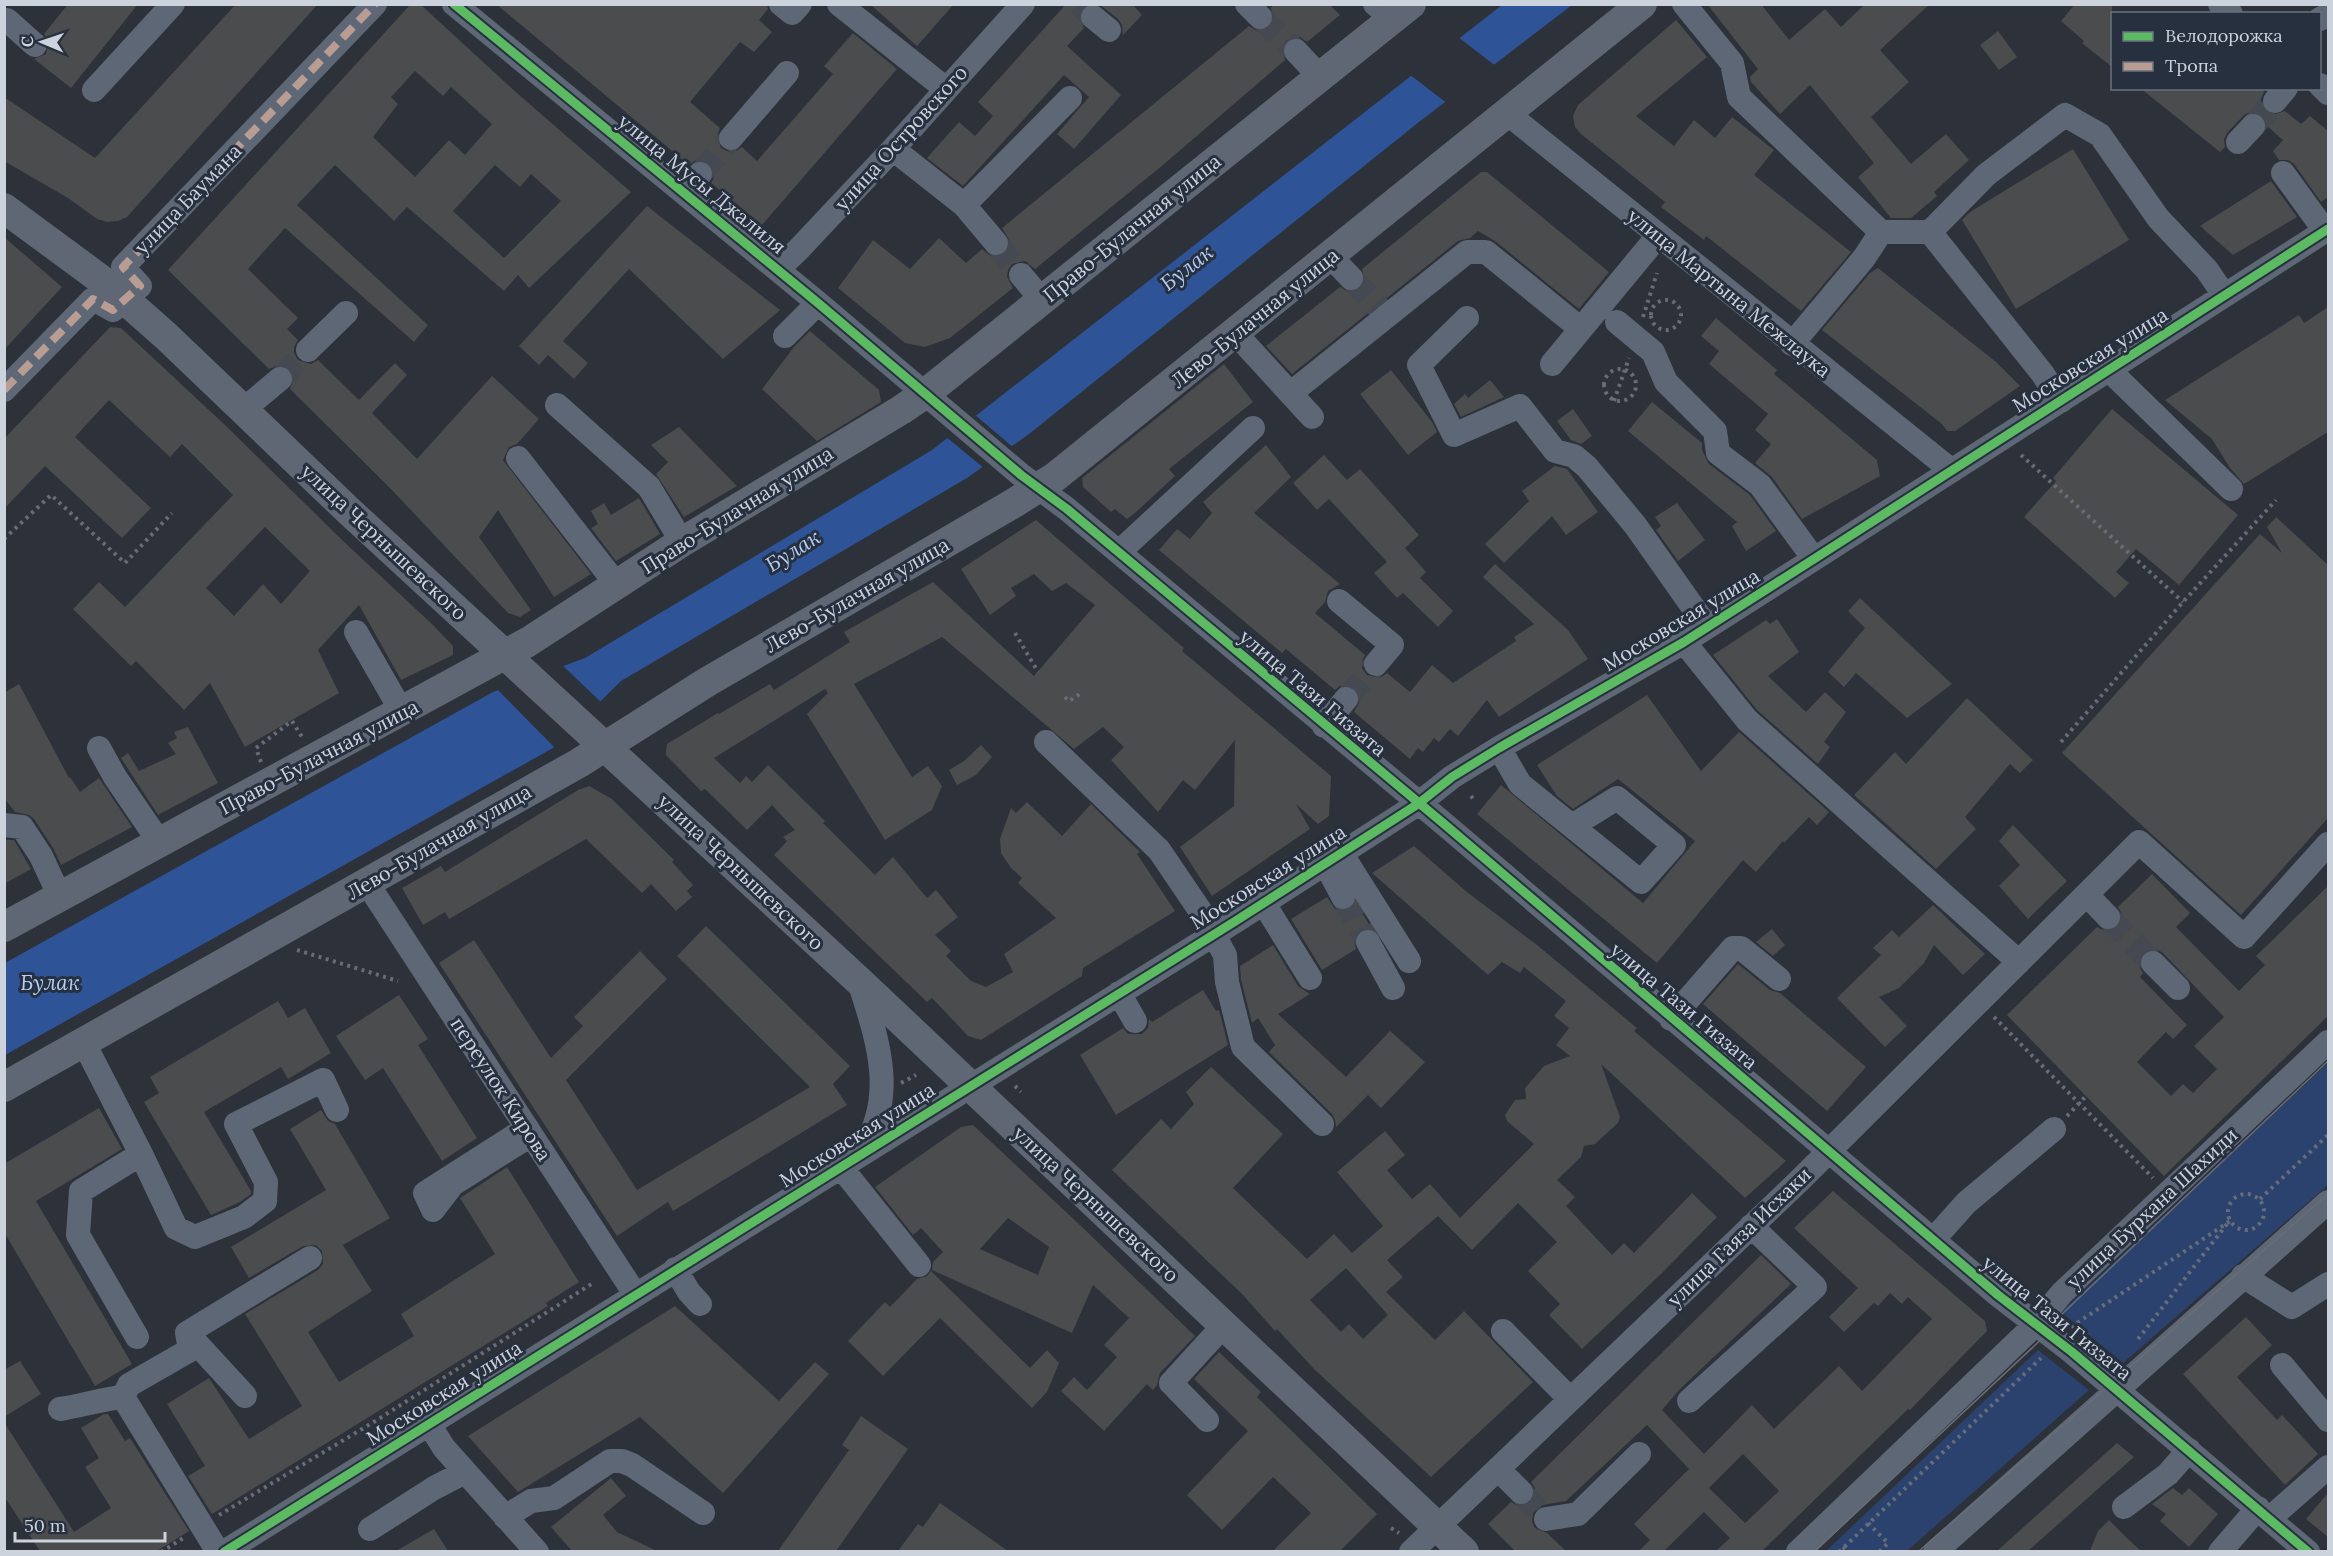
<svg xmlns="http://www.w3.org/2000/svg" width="2333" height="1556" viewBox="0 0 2333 1556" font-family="Lora,serif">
	<rect width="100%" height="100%" fill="#2d3139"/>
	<path fill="#2a426d" d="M2328,1063V1185L2123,1363L2061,1312Z
		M2038,1350L2089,1390L1907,1551H1826Z"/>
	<path fill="#2e5497" d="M1502,5H1572L1419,122L1029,434L967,478L621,681L553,748L5,1055V963L493,692L585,658L932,450Z"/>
	<path fill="#2d3139" d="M1458,37L1497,67L1448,104L1409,74Z
		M974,414L1014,448L985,469L945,436Z
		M561,664L602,703L556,749L496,688Z"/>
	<path fill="#4a4c4d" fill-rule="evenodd" d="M68,4H138L71,88L34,59L46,54L49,41L44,34Z
		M236,4H318L127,217L118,221L107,222L97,219L68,198L4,161V97L95,158Z
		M415,4H420L518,94L631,192L529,288L518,275L504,291L407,207L394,221L335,165L297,205L428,325L414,342L285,228L248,269L298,318L287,329L298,340L294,347V353L298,360L311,364L318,360L359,400L395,363L407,375L372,413L417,459L492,376L539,419L517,444L509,447L503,460L591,574L554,597L498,510L479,537L531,610L520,617L508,613L389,487L290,389L294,377L291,369L278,365L269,369L168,270L409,6ZM415,71L443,96L451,87L492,124L465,155L449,140L415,177L373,137L398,104L391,97ZM495,165L520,187L531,174L561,201L504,258L453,211Z
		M496,4H767L768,9L759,20L772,32L754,52L740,42L690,102L720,128L717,136L721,148L729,152L736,151L742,147L757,161L833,74L824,66L853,33L897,69L762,225L711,183L714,177V170L709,163L696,160L689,165Z
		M870,4H954L917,46Z
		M1066,4H1087L1082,9L1079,15L1084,28L1067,46L1121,95L1074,149L1057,134L1089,97L1064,75L963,186L927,158L959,122L975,136L993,116L978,102Z
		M1099,4H1132L1142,15L1123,35L1122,25L1118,19Z
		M1274,4H1329L1340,15L1307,42L1300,37L1287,40L1282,47L1285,60L1163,165L1035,269L1025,261L1012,264L1008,270L1007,277L1013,288L950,338L925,347L905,343L838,288L873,240L910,269L939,238L966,263L982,249L992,257L1005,254L1009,248L1010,241L1002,228L1249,26L1257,31L1270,27L1274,20L1271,8Z
		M1707,4H1761L1789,40L1825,9L1841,27L1865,4H1930L1880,50L1909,82L1871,117L1911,164L1946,134L1969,160L1934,192L1937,196L1911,218H1891L1858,177L1874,163L1810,85L1780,114L1751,82L1750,77L1758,69Z
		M2075,4H2112V67L2082,43L2084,41L2061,21Z
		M1676,20L1707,57L1636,116L1674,146L1694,120L1715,138L1732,117L1774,150L1754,175L1851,252L1801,311L1706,236L1704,240L1661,207L1665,202L1581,134L1575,127L1573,116L1578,105Z
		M1998,31L2017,57L1999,70L1980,45Z
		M2140,88H2260L2264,92L2261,98V105L2266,112L2273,115L2285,111L2301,124L2310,116L2328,131V197L2321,202L2294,164L2288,160H2279L2273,151L2283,140L2267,126L2262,115L2249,112L2243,116L2227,133L2224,139L2225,147L2220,152Z
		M2073,149L2129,240L2016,309L1962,220L1970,212Z
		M1481,172H1487L1609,272L1579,309L1495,241L1478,231L1470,238L1458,241L1292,374L1266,346L1340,287L1348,292L1360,289L1365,281L1362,269Z
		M2271,181L2297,217L2233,255L2200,226Z
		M647,206L780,310L723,359L629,269L563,341L588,363L574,379L548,355L539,365L519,346Z
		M4,237L62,287L4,350Z
		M1878,268L1996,362L2020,386L1955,431H1947L1942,424L1822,330L1870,273Z
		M2328,307V432L2244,484L2230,468L2212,439L2165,400L2299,315L2304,323Z
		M1716,318L1777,370L1774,374L1877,460L1880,476L1802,519L1772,477L1755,463L1771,444L1755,430L1768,414L1709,364L1719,351L1701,336Z
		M110,327L121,328L225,425L341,539L434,626L453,646V655L401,680L359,605L318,650L339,693L245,747L210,683L184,710L136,661L131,666L73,609L99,582L125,607L233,495L182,444L170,457L109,400L75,437L151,508L122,538L45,466L4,509V439ZM265,527L310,571L281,604L263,584L234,616L206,588Z
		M810,331L879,390L881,402L817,441L762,389L794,347Z
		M1224,364L1253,402L1169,469L1175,476L1135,513L1127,519L1115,509L1111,512L1083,487L1082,478Z
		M1391,370L1432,422L1437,432L1408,455L1360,394Z
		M1490,380L1504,397L1461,417L1454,404L1465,394L1468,398Z
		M1652,402L1702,443V450L1709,464L1750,495L1776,531L1746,551L1732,526L1737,522L1628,431Z
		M1573,409L1592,436L1581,444L1571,440L1557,421Z
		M2112,409L2238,515L2179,585L2136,549L2116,572L2129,583L2115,598L2024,517L2056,481L2053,478Z
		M679,427L737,486L684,517L656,474L668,462L651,445Z
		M1266,445L1291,477L1254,513L1340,584L1328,591L1325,602L1315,613L1365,655L1362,661V668L1367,675L1380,678L1387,673L1410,692L1432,665L1453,683L1516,641L1514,637L1534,624L1483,577L1495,564L1568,630L1588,659L1499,717L1487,700L1458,736L1450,729L1439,742L1434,738L1423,752L1418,748L1410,759L1354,712L1360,701L1355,688L1348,685L1340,686L1335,690L1286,649L1282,653L1159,550L1177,529L1190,539L1212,513L1203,502Z
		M1324,455L1347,480L1360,469L1419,535L1405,548L1426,572L1420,578L1453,611L1438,627L1403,593L1397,598L1374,573L1387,562L1329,499L1317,510L1293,483Z
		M1555,466L1567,469L1598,512L1566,535L1552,516L1504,563L1485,544L1529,501L1522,491Z
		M639,498L660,534L616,561L591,528L598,524L591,511L604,503L611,515Z
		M1677,503L1705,540L1678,561L1656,530L1661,526L1655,517Z
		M2276,517L2328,565V818L2241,915L2062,753L2260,534L2282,553L2267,527Z
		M1036,520L1184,648L1182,651L1331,776L1329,816L1318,824L1296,804L1310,829L1212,896L1180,847L1234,806L1235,740L1195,790L1183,780L1158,812L1111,760L1124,747L1103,727L1074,749L942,637L854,684L912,777L928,766L942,786L932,810L885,840L807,714L828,693L825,689L714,758L740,783L746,776L752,782L768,765L825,821L823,823L875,875L893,857L927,898L936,890L958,917L935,935L951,951L946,956L971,981L986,987L1013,972L1004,954L1056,918L1018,883L1022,878L1011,868L1001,853L1000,839L1011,808L1016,813L1027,802L1062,836L1091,804L1140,852L1137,854L1175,911L1083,968L1082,976L981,1040L968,1036L932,998L927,1002L774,855L787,841L783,837L795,830L772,805L747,830L705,789L701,791L666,755V752L667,744L718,713L719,714L770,684L774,690L850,642L844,632L933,582L1034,676L1095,605L1066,583L1052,591L1034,574L1011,588L1016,596L990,615L961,569Z
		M1860,598L1952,684L1907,718L1856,673L1844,687L1828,672L1865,628L1848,611Z
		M1777,619L1799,652L1768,676L1806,712L1825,692L1846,712L1824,742L1830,747L1818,764L1757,710L1713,655L1766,620L1770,624Z
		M19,684L69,778L70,777L80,792L99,778L132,827L61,865L53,848L34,819L29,815L15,812L4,798V693Z
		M1647,695L1701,771L1739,732L1829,812L1817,825L1809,817L1784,843L1783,841L1756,872L1743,860L1657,963L1477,814L1501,785L1643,903L1695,841L1618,779L1573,809L1557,796L1537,765Z
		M1967,698L2033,760L2020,773L2010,764L1965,817L1976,829L1936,869L1854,795L1895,752L1906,764Z
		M188,727L218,783L158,815L121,758L128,753L139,771L176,754L168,743L177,738L174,732Z
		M981,745L992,757L976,775L957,785L949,770L964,761Z
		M589,786L612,799L674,860L672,862L693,885L687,891L692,897L676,911L651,884L642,893L586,839L449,919L445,912L423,925L402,888L441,866L445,872L578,790Z
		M2013,825L2067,881L2028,919L1999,886L2020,865L1999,841Z
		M4,840H14L31,869L4,884Z
		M1414,846L1467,892L1537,945L1637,1028L1634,1031L1786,1161L1745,1198L1601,1064L1620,1117L1618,1123L1595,1144L1584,1146L1581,1157L1557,1180L1575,1197L1566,1206L1612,1255L1624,1243L1634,1253L1692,1193L1717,1217L1662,1273L1582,1349L1549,1315L1560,1304L1528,1271L1557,1242L1518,1203L1472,1250L1438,1216L1387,1260L1403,1277L1386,1292L1435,1340L1464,1311L1533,1382L1431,1477L1315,1370L1277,1329L1275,1331L1243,1295L1112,1170L1161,1119L1171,1129L1194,1104L1186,1092L1211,1067L1283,1134L1233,1188L1307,1259L1334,1234L1352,1253L1383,1226L1337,1172L1385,1131L1405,1155L1387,1170L1412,1199L1430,1184L1460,1218L1534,1144L1507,1121L1505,1115L1515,1100L1526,1099L1525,1088L1544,1066L1570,1056L1556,1045L1569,1028L1554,1016L1566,1001L1524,967L1520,973L1502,962L1488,975L1372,873ZM1346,1268L1388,1315L1363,1339L1349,1324L1341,1332L1310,1300Z
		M2152,874L2190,913L2176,927L2239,991L2265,965L2256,956L2328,886V1016L2164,1176L2007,1015L2097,927L2103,930L2111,931L2118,927L2122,914L2118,907ZM2149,949H2156L2163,953L2224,1017L2194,1046L2217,1069L2193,1093L2183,1084L2171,1096L2137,1062L2166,1032L2173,1039L2187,1025L2140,977L2143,973L2139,966V959Z
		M1327,897L1335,909L1342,911L1350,909L1356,903L1372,929L1361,930L1354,941L1356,949L1322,970L1291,919Z
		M1933,905L1985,954L1963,975L1934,945L1924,963L1899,988L1879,997L1907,1026L1885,1047L1837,998L1881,955L1873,948L1892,930L1899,937Z
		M706,926L850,1066L833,1084L847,1105L673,1211L668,1202L617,1236L439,963L474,940L551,1058L583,1026L574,1017L640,951L667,979L566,1080L637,1190L810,1087L677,956Z
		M1772,929L1785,945L1773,956L1756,942Z
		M1273,945L1298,986L1310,994L1278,1014L1346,1077L1390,1031L1425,1062L1381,1108L1368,1095L1336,1127L1335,1120L1332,1114L1269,1052L1275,1045L1258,1018L1252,1023L1241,980L1240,966Z
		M1738,964L1770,990L1780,993L1866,1067L1827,1111L1703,1004Z
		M1203,990L1216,1011L1219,1010L1228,1045L1116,1115L1080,1055L1123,1028L1128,1034H1142L1148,1028L1149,1019L1152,1022Z
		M399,995L428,1039L418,1045L477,1138L442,1161L383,1068L365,1080L336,1036Z
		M278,1001L288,1018L305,1008L331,1053L288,1079L281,1067L204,1112L251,1191V1194L240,1202L211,1215L144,1102L159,1093L150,1077Z
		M99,1108L122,1149L36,1201L132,1364L95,1386L4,1232V1164Z
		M321,1110L328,1121L335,1124L390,1218L343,1245L372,1291L308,1332L339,1382L414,1336L401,1314L495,1254L460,1198L507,1167L579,1282L546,1303L548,1306L212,1514L188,1476L205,1466L167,1404L209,1378L249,1439L302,1406L245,1314L318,1270L323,1264L322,1251L316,1245L303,1246L249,1278L231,1247L326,1190L290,1129Z
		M973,1125L1081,1226L1195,1336L1160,1373L1157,1385L1153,1390L1147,1384L1104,1431L1061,1391L1074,1377L1087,1390L1117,1357L1104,1345L1129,1318L1093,1285L1072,1333L932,1270L933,1262L943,1252L921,1228L913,1235L875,1187L961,1127ZM1008,1218L1049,1247L1038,1275L980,1249Z
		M1833,1191L1985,1321L1987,1331L1910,1410L1908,1409L1762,1551H1716L1730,1538L1704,1512L1664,1551H1639L1650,1540L1634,1524L1689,1469L1647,1425L1566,1501L1543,1505L1533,1513L1532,1522L1535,1528L1547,1533L1566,1551H1515L1488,1524L1511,1502L1518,1506L1531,1502L1535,1495V1488L1531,1482L1761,1255L1791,1284L1679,1390L1662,1410L1704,1454L1752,1405L1774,1429L1839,1366L1862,1391L1932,1319L1908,1297L1902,1304L1890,1293L1878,1306L1874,1303L1844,1332L1829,1317L1858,1288L1794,1228ZM1743,1454L1779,1491L1745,1523L1709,1488Z
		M931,1271L1030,1368L1047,1350L1059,1363L1047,1392L1032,1408L940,1318L883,1376L848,1341L885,1302L890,1307L917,1279L927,1276Z
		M675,1306L779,1401L815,1362L829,1374L723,1493L640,1417L518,1492L468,1436Z
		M2246,1317L2272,1345L2237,1377L2277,1420L2282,1415L2318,1454L2285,1485L2183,1374Z
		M1219,1352L1261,1392L1257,1397L1377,1514L1340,1551H1273L1311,1513L1273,1477L1222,1530L1187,1495L1248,1431L1194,1379Z
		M20,1361L41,1394L4,1417V1370Z
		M104,1414H108L125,1441L130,1438L189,1531L157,1551H40L4,1496V1422L74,1532L111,1508L85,1467L99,1458L81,1428Z
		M861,1416L908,1449L836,1551H778L849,1450L842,1445Z
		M2117,1443L2134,1457L2028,1551H1997Z
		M611,1478L626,1496L603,1515L617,1532L657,1551H572L551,1527Z
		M2173,1488L2182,1495L2189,1488L2218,1514L2189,1547L2160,1521L2166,1514L2152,1504Z
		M2328,1493V1537L2306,1519Z
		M940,1503L1008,1551H898L918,1524L923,1527Z
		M2109,1520L2127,1538L2141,1551H2090L2098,1531Z
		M434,1529L448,1551H396Z"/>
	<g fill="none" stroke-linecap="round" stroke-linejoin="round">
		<path stroke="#454952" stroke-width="24" stroke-dasharray="24 12" stroke-linecap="butt" d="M1079,4L1093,17
			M1260,17L1296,51
			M2253,126L2275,101
			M700,174L731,138
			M996,243L1021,275
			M1351,278L1381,310
			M280,379L308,350
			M1346,699L1376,664
			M1343,897L1368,942
			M2108,917L2153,963
			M1521,1492L1546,1519"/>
		<path stroke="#666c78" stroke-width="4" stroke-dasharray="3 4.5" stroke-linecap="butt" d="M1651 315a15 15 0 1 1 30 0a15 15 0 1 1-30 0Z
			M1643,317L1657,273
			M1604 385a16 16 0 1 1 32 0a16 16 0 1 1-32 0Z
			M1614,401L1629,358
			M2021,455L2183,602
			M4,539L51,495L125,563L172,513
			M1015,633L1038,672
			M1065,697L1069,701L1080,694
			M2061,742L2183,602L2276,500
			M261,762L256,748L292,721L302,737
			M1471,796L1474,800
			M297,950L398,981
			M1994,1017L2153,1178
			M901,1083L916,1075
			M1015,1086L1021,1092
			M2067,1116L2086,1096
			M2228 1212a18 18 0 1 1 36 0a18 18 0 1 1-36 0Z
			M2260,1199L2328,1135
			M2071,1327L2230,1221
			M2138,1339L2227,1224
			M219,1515L377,1420L593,1283
			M1868,1523L1888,1543L1879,1552
			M1391,1528L1399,1533
			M1843,1547L1848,1552
			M161,1552L185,1537
			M1839,1552L2041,1358"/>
		<path stroke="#5e6775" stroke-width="24" d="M454,4L818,303L1021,475L1067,509L1443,823L1998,1295L2072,1352L2308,1552
			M781,4L792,13L800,4
			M839,4L946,89
			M1247,4L1260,17
			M1375,4L1393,19
			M1684,4L1732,63L1739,97L1881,232H1930L1986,175L2065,115L2100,135L2158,218L2207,270L2224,295
			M2220,4L2231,14
			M1093,17L1109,30
			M2320,19L2328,15
			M7,20L35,45
			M1296,51L1320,77
			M2320,85L2328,93
			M94,90L173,4
			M2275,101L2286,88
			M1508,114L1951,470
			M731,138L787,73
			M2238,142L2253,126
			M893,149L964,205L996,243
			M2283,173L2325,231
			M684,193L700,174
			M964,205L1070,98
			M1930,232L2042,373L2061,401
			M1331,257L1351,278
			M778,269L798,250L893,149L1023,4
			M1021,275L1042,300
			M1467,318L1419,365L1454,435L1520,406L1555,451L1574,456L1587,467L1635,525L1707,627
			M1617,322L1653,352L1666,382L1715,431L1718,453L1760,485L1814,559
			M1235,333L1312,417
			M785,336L818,303
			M1792,344L1864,258L1881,232
			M308,350L346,313
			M1552,364L1658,236
			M2110,371L2231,489
			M4,390L93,299L113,310L140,286L123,267L375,4
			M1291,393L1467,252H1486L1581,329
			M557,405L649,487L682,542
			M244,409L280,379
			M518,458L617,585
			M1119,552L1253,428
			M1339,601L1392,645L1376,664
			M356,632L402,712
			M1684,642L1747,720L2019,962
			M1324,726L1346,699
			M1046,742L1159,850L1201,912L1225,955L1227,982L1243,1047L1322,1124
			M99,748L115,777L160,843
			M1499,748L1520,784L1641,882L1674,845L1617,798L1572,826
			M4,825L22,827L41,856L60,897
			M1341,853L1409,961
			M1325,863L1343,897
			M367,883L635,1294
			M2087,895L2108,917
			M1263,902L1310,978
			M1368,942L1393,988
			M2153,963L2178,988
			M859,981C877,1039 898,1095 862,1151
			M1119,993L1135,1021
			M1671,1019L1733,948H1741L1779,979
			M84,1043L141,1154L81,1191L78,1235L137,1337
			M527,1128L425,1193L433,1210L453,1184L531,1135
			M141,1154L176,1228L195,1237L244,1217L265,1201L266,1182L236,1124L323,1080L337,1110
			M840,1166L919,1265
			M1933,1240L1966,1203L2054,1129
			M675,1269L689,1292L700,1304
			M2243,1276L2292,1307L2328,1284
			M1503,1331L1570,1399
			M187,1333L245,1396
			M2282,1365L2328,1420
			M1689,1401L1815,1287L1751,1226
			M60,1409C81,1406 102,1399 123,1397
			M1207,1420L1171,1383L1224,1325
			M429,1424L444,1448L537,1552
			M1498,1469L1521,1492
			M2124,1507L2168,1474L2189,1450
			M505,1517L531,1501L554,1498L610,1461H622L632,1465L703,1513
			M2270,1518L2328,1467
			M1546,1519L1578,1514L1639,1454
			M370,1529L434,1488L465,1472
			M218,1552L123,1397L129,1385L190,1350L187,1333L310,1258
			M224,1552L1234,922L1418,804L1452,777L1499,748L1684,642L1814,559L2328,229
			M1411,1552L1800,1180L2139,842L2244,937L2328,844
			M1798,1552L2036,1324L2062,1293L2328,1042
			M1935,1552L2328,1202
			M2220,1552L2258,1508"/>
		<path stroke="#5f6774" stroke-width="30" d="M4,208L107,284L166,336L351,513L859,981L1464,1552
			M4,927L528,642L682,542L901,410L926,393L1411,4
			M4,1087L579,763L707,682L1014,503L1055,477L1642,4"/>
		<path stroke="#686d78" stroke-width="1.5" d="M1814,1552L2048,1333L2060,1316L2328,1061
			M1918,1552L2328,1194"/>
		<path stroke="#b99d93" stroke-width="8" stroke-dasharray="15 8" stroke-linecap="butt" d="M4,390L93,299L113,310L140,286L123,267L375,4"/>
		<defs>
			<path id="cycleway" d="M454,4L818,303L1021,475L1067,509L1443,823L1998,1295L2072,1352L2308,1552
				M224,1552L1234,922L1418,804L1452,777L1499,748L1684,642L1814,559L2328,229"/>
		</defs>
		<use href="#cycleway" stroke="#27303f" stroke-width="13"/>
		<use href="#cycleway" stroke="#5cba63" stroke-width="9"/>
	</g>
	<g text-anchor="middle" stroke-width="6" stroke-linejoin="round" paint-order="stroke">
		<g font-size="20" fill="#cdd3dd" stroke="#27303f">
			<text transform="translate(901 138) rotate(-48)" y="7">улица Островского</text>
			<text transform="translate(702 184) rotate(39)" y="7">улица Мусы Джалиля</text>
			<text transform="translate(188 199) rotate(-46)" y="7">улица Баумана</text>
			<text transform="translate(1132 228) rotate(-39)" y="7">Право-Булачная улица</text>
			<text transform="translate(1729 293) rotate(39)" y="7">улица Мартына Межлаука</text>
			<text transform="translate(1255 318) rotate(-39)" y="7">Лево-Булачная улица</text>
			<text transform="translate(2090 360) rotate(-32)" y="7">Московская улица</text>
			<text transform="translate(737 510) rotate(-32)" y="7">Право-Булачная улица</text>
			<text transform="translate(384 542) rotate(43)" y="7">улица Чернышевского</text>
			<text transform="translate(857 595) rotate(-30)" y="7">Лево-Булачная улица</text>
			<text transform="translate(1681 620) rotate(-31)" y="7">Московская улица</text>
			<text transform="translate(1313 693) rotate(40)" y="7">улица Тази Гиззата</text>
			<text transform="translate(319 757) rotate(-28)" y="7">Право-Булачная улица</text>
			<text transform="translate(439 842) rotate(-30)" y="7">Лево-Булачная улица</text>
			<text transform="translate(741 872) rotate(43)" y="7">улица Чернышевского</text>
			<text transform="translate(1268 877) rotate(-32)" y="7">Московская улица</text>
			<text transform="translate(1684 1006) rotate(40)" y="7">улица Тази Гиззата</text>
			<text transform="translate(501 1089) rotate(57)" y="7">переулок Кирова</text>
			<text transform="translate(857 1135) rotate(-32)" y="7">Московская улица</text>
			<text transform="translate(1096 1204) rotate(43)" y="7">улица Чернышевского</text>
			<text transform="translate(2152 1208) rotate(-43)" y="7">улица Бурхана Шахиди</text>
			<text transform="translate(1739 1237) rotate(-44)" y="7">улица Гаяза Исхаки</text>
			<text transform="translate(2057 1318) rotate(39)" y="7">улица Тази Гиззата</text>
			<text transform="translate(444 1393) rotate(-32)" y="7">Московская улица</text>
		</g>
		<g font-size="21" font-style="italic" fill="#b6cef7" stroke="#27303f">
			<text transform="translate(1187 268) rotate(-38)" y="7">Булак</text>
			<text transform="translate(793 551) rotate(-32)" y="7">Булак</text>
			<text x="50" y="990">Булак</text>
		</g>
	</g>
	<rect width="2333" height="1556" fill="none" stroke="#cdd3dd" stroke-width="12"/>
	<rect x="2111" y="12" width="210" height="78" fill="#27303f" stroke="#69717e" stroke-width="1.5"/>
	<rect x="2123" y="32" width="30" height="9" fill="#5cba63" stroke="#69717e" stroke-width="1.5"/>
	<text x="2165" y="42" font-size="18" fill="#cdd3dd">Велодорожка</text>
	<rect x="2123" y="62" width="30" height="9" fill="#b99d93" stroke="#69717e" stroke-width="1.5"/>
	<text x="2165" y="72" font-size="18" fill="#cdd3dd">Тропа</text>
	<g transform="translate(42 42) rotate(272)" stroke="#27303f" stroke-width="4.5" paint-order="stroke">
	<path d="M0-4.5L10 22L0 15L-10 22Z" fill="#cdd3dd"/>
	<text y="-9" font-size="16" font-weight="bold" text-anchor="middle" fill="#cdd3dd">С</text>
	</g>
	<path d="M15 1532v9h150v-9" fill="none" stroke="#cdd3dd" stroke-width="3"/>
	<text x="24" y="1532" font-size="18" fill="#cdd3dd" stroke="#27303f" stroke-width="4.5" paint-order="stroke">50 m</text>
</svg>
